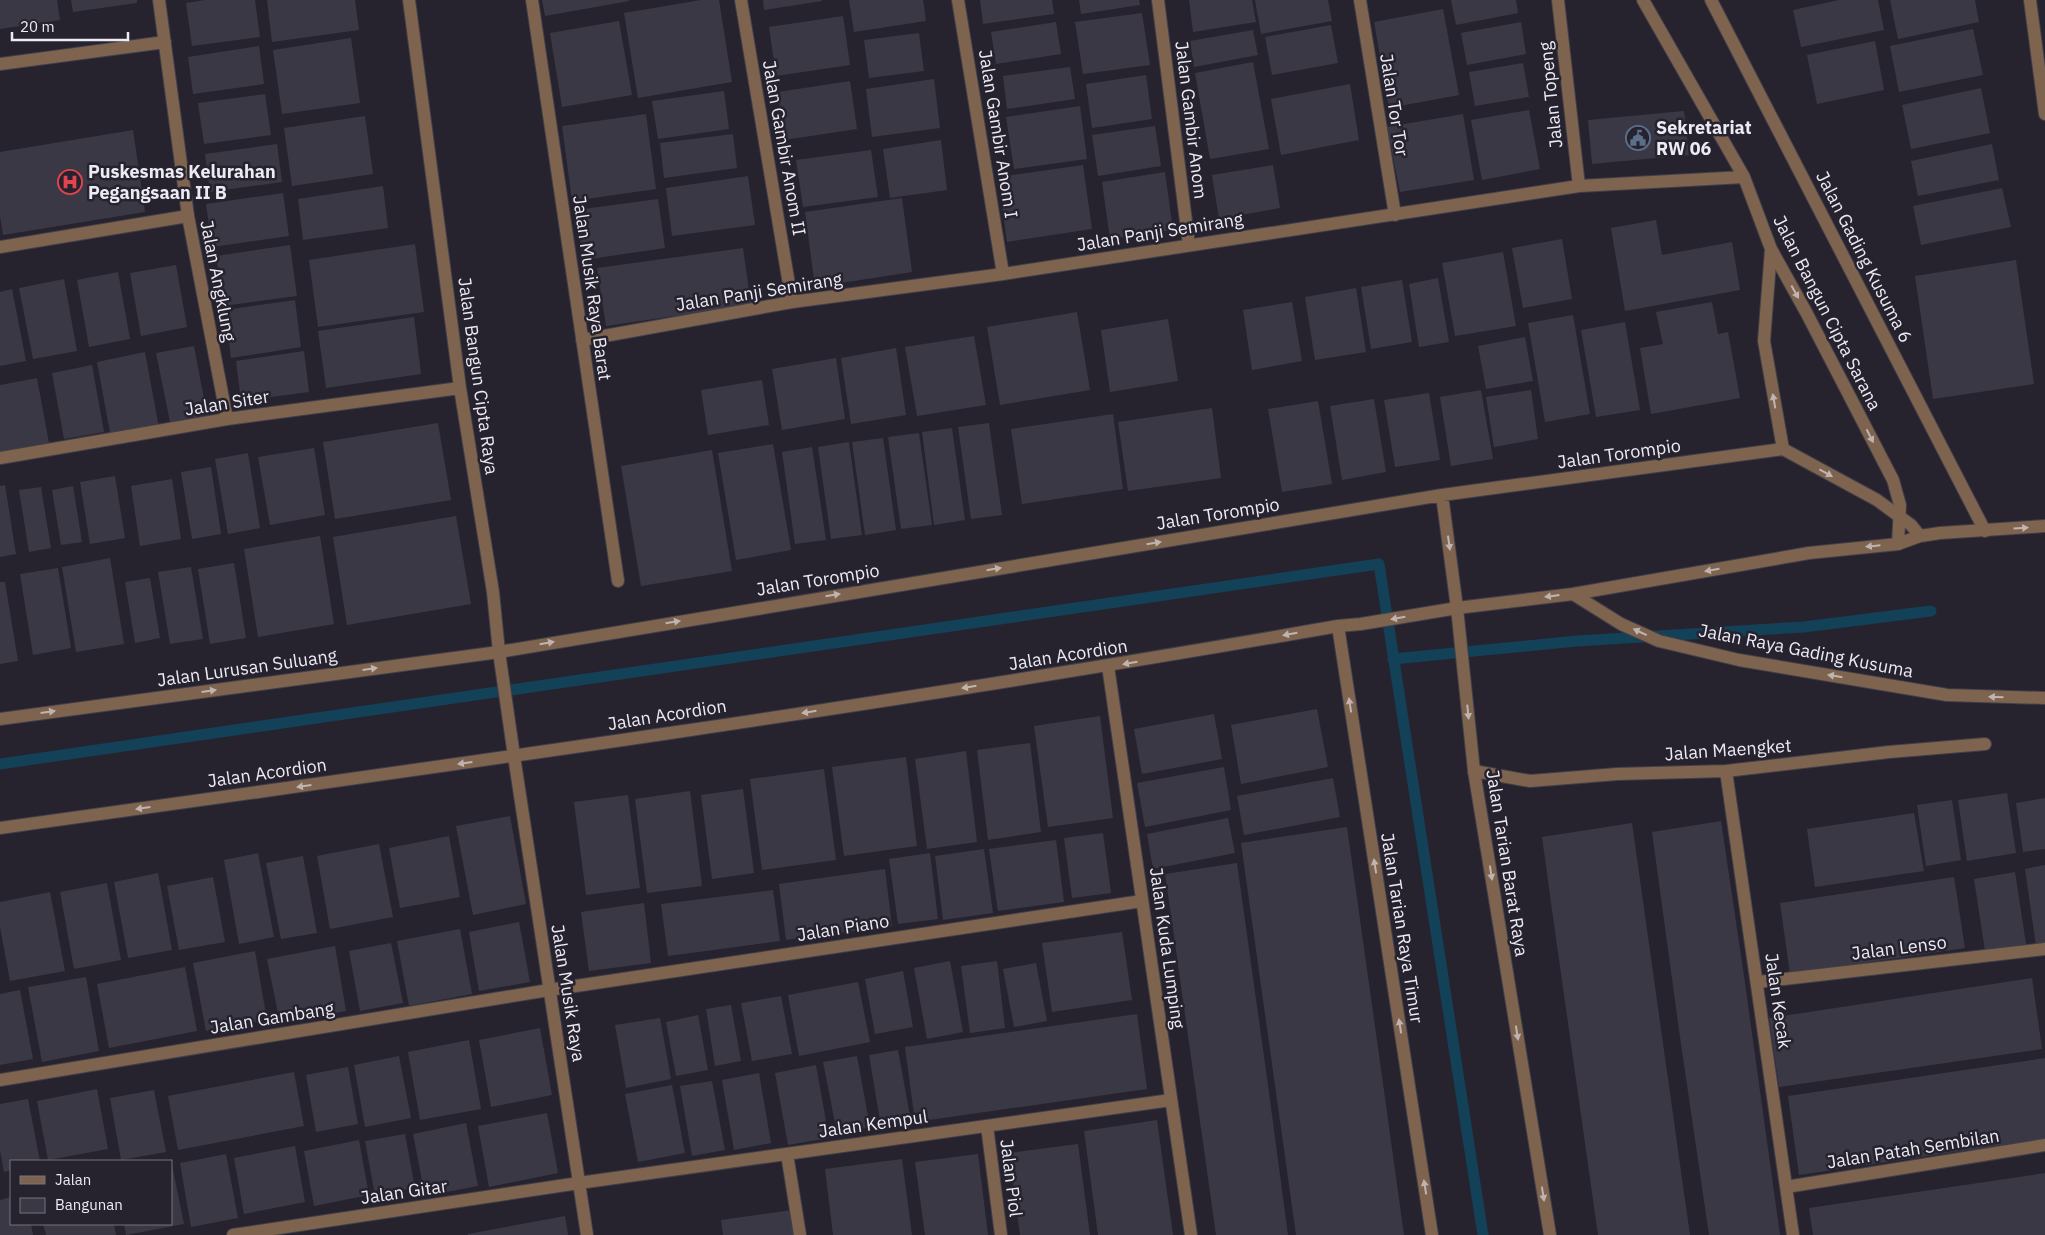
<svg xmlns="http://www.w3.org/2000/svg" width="2045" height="1235" viewBox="0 0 2045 1235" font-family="'IBM Plex Sans',sans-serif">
	<rect width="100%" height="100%" fill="#26232f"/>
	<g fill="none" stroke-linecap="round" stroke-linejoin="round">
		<path stroke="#134158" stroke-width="11" d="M1393,659L1577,641L1804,627L1931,611
			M0,764L1379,564L1483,1235"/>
	</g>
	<path fill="#3b3845" d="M0,0H57L60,20L0,29Z
		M71,0H137V3L73,12Z
		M205,0H255L260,37L192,46L186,3Z
		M267,0H355L359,30L272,42Z
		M542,0H629V1L545,16Z
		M701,0H719L732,82L638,98L624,13Z
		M763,0H822V1L764,10Z
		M849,0H923L926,21L854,32Z
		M980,0H1052L1054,14L983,24Z
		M1079,0H1139L1140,5L1081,14Z
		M1189,0H1252L1256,22L1193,32Z
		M1255,0H1328L1332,21L1261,34Z
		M1451,0H1516L1518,13L1456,25Z
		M1839,0H1878L1884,30L1801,47L1793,10Z
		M1890,0H1975L1979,22L1898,39Z
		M1443,9L1459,95L1389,108L1374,22Z
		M1142,13L1150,65L1083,74L1075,22Z
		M843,16L850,65L776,76L769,27Z
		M619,21L632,95L562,107L550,33Z
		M1056,22L1061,54L996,64L991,32Z
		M1521,22L1526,54L1467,65L1461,33Z
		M1331,25L1338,63L1272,75L1265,37Z
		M1973,29L1983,75L1899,92L1890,46Z
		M1253,30L1258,55L1194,67L1190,41Z
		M919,33L924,71L869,78L864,40Z
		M351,38L360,103L282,114L273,50Z
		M1875,41L1884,90L1817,104L1807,55Z
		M259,46L264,84L193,94L188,57Z
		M1253,62L1269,149L1210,159L1195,73Z
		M1523,63L1529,97L1475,106L1469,72Z
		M1070,67L1075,99L1007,109L1003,76Z
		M1146,75L1152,119L1092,128L1086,84Z
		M934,79L940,128L872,137L866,89Z
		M850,81L857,129L784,140L778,92Z
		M1350,84L1359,140L1281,155L1271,99Z
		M1981,88L1990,133L1911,149L1902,105Z
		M724,91L729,129L658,139L652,101Z
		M265,94L271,135L204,144L198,103Z
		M1080,106L1087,159L1014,169L1006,117Z
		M1529,110L1540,169L1482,180L1471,120Z
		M1684,111L1689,155L1592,164L1588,120Z
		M646,114L656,189L572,201L562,126Z
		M1463,114L1474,180L1400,192L1387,127Z
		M365,116L373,174L292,186L284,128Z
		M1155,126L1161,166L1098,176L1092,135Z
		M133,130L145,212L3,235L0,216V152Z
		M733,134L737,168L664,178L660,143Z
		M941,140L947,190L890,198L883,149Z
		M277,144L282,182L210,192L205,154Z
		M1992,144L1999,180L1918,196L1911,161Z
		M871,150L878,197L803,207L796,160Z
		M1083,165L1092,229L1007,242L998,177Z
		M1273,165L1280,208L1219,219L1212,175Z
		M1165,172L1173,230L1110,239L1102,182Z
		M748,176L755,225L672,236L666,188Z
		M383,186L388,228L303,240L298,199Z
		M2002,188L2011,227L1921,245L1913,206Z
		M283,193L289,236L212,247L206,204Z
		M902,198L912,272L815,287L805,212Z
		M658,199L665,248L583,260L576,210Z
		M1656,220L1662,255L1732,242L1740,290L1625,311L1611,228Z
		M1562,239L1572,299L1523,308L1512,248Z
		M415,244L424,312L318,327L309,260Z
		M290,245L297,296L223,306L216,256Z
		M743,248L751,305L606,326L597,268Z
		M1503,252L1516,326L1455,336L1442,263Z
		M2016,260L2034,384L1933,399L1915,276Z
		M176,265L187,327L141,336L130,273Z
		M118,272L130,339L89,347L77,280Z
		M1438,278L1449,342L1419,347L1409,284Z
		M64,279L77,351L33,359L19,288Z
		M1402,280L1412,342L1371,349L1361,287Z
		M1356,288L1366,352L1315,360L1305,297Z
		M12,289L26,361L0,366V292Z
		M295,300L301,347L231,358L225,310Z
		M1292,302L1302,361L1252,370L1243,310Z
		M1712,302L1718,334L1728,332L1740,398L1651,414L1640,348L1663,344L1656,312Z
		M1077,312L1090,390L1000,405L987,327Z
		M1573,315L1590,414L1545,422L1528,323Z
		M414,317L421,374L326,388L318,331Z
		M1168,319L1178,381L1110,392L1101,330Z
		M1625,322L1640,410L1596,417L1581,330Z
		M974,336L986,405L917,416L905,347Z
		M1525,337L1533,381L1486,389L1478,346Z
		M194,346L207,415L170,422L156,353Z
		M896,348L906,415L851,424L841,358Z
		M304,351L309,392L241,401L236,361Z
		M145,352L159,428L111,438L97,362Z
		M836,358L845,419L782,430L772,369Z
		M92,365L104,432L64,439L52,373Z
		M37,378L49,443L0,452V385Z
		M762,380L769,425L708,435L701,390Z
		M1481,390L1493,459L1451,466L1440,397Z
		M1531,390L1538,439L1494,447L1486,397Z
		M1429,393L1440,460L1395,467L1384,400Z
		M1374,399L1386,472L1342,480L1330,406Z
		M1318,401L1332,484L1282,492L1268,409Z
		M1212,408L1221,478L1128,491L1118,422Z
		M1113,414L1123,489L1022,504L1011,429Z
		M438,423L451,500L335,519L323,442Z
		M989,423L1002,515L971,519L958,427Z
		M952,428L965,520L934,525L922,432Z
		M919,433L932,525L901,529L888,437Z
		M883,438L896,530L865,535L852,442Z
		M849,442L862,535L831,539L818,447Z
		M773,444L791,550L736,560L718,453Z
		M812,447L826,540L795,544L782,452Z
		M314,448L325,515L270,525L258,457Z
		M712,450L732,571L641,586L621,466Z
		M248,453L260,528L228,534L215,459Z
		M211,467L221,534L192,539L181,472Z
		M115,476L125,538L90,544L80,482Z
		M172,479L181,539L140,546L131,486Z
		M5,485L16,554L0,557V486Z
		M73,486L82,542L61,545L52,490Z
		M41,487L51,548L29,552L19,490Z
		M456,516L471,604L347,625L333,537Z
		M320,536L334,624L258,637L244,549Z
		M110,558L124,644L76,652L62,567Z
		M234,563L246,638L210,644L198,569Z
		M191,567L203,639L170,644L158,572Z
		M58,568L71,648L33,655L20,574Z
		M150,578L160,638L135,643L125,582Z
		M0,582H5L18,661L0,664Z
		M1317,709L1328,767L1241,784L1231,725Z
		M1214,714L1222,759L1142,774L1134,729Z
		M1100,716L1113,818L1048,827L1034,726Z
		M1030,743L1041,832L988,840L977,750Z
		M966,751L977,842L927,849L915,759Z
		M906,757L917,846L844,856L832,767Z
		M1224,767L1231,810L1145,827L1137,783Z
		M824,769L836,860L762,870L750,779Z
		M1333,778L1340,817L1244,835L1237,796Z
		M743,789L754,873L712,879L701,795Z
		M690,791L702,886L647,893L635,799Z
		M2007,793L2016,853L1967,861L1958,800Z
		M628,795L640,888L586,895L574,802Z
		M2045,798V849L2023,852L2016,803Z
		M1952,800L1961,860L1926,866L1917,805Z
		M1914,813L1924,871L1815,887L1807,829Z
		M510,816L526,904L473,915L456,826Z
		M1228,818L1235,853L1153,869L1147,834Z
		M1721,821L1744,976L1780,1235H1709L1680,1037L1652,832Z
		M1632,823L1677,1143L1690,1235H1598L1552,910L1542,837Z
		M1347,827L1380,1062L1404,1235H1296L1241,843Z
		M1103,833L1111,893L1072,898L1064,838Z
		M449,836L460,897L400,908L389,848Z
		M1056,840L1064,902L998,911L989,849Z
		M379,844L393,917L330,929L317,856Z
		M984,849L993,913L943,920L935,856Z
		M258,853L274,937L239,944L224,860Z
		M930,853L938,919L898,924L889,859Z
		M303,856L317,933L281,939L266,863Z
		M1237,863L1268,1085L1288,1235H1216L1173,929L1165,874Z
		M2045,865V945L2036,946L2025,869Z
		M885,869L892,926L786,940L779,884Z
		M2015,872L2026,944L1985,951L1974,879Z
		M158,873L172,950L128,958L114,882Z
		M213,877L225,942L179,950L167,886Z
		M1954,877L1965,948L1790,974L1780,903Z
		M107,883L121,960L74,969L60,892Z
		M773,890L780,941L668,956L661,904Z
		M50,892L65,971L10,981L0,927V902Z
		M644,903L651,963L589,971L581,912Z
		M519,922L530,982L479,991L469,932Z
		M460,929L472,994L409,1006L397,941Z
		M1122,932L1132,1000L1052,1012L1042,943Z
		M391,943L403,1003L360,1011L349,951Z
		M335,946L346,1011L280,1023L267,959Z
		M255,951L267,1020L206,1031L193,963Z
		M950,961L963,1032L927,1039L914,968Z
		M997,961L1005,1028L970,1033L961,966Z
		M1036,963L1047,1021L1014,1027L1003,969Z
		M185,967L197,1031L109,1048L97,984Z
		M903,971L913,1027L875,1034L865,979Z
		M86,977L99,1051L42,1062L28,987Z
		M2032,978L2042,1049L1779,1087L1769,1018Z
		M858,982L870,1042L799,1056L788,995Z
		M20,990L33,1059L0,1065V994Z
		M781,996L792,1054L752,1061L741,1003Z
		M731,1005L741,1061L715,1066L706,1009Z
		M1137,1014L1147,1089L915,1122L905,1047Z
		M698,1015L708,1070L676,1076L666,1022Z
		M660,1018L671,1079L626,1088L615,1025Z
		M540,1028L552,1095L491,1107L479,1040Z
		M469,1040L481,1109L420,1120L408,1052Z
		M898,1050L910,1116L880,1121L869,1055Z
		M399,1056L411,1118L365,1127L354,1065Z
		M857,1056L870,1127L837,1133L823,1062Z
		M2045,1058V1139L1799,1175L1788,1096Z
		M816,1065L829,1138L788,1145L775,1073Z
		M348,1067L358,1124L316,1132L306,1075Z
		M294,1072L304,1126L178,1150L168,1096Z
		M759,1073L771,1143L734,1150L722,1080Z
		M712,1081L725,1150L692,1156L680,1086Z
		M672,1085L685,1153L638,1162L625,1094Z
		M97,1089L108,1149L48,1160L37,1101Z
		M154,1090L166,1152L121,1160L110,1098Z
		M28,1099L40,1161H11V1170L4,1172L0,1151V1104Z
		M547,1113L558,1173L489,1187L478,1126Z
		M1157,1120L1173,1235H1098L1084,1131Z
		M466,1123L478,1186L425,1196L413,1134Z
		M405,1134L415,1188L375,1195L365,1141Z
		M359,1140L369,1195L314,1206L304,1151Z
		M1078,1144L1090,1235H1020L1009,1153Z
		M295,1146L305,1202L244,1214L234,1158Z
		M226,1154L238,1218L191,1227L180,1163Z
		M978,1154L988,1235H925L915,1162Z
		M902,1159L912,1235H833L825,1169Z
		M171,1160L184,1224L126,1235L124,1224H171Z
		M2045,1173V1235H1813L1809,1208Z
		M11,1197V1224H31L33,1235H0V1200Z
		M792,1210L796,1235H723L721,1220Z
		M565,1216L568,1235H468V1234Z
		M43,1224H114L116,1235H46Z"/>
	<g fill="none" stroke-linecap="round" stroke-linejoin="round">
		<defs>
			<path id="minor" d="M159,0L188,216L227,419
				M409,0L460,388L493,592L499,652L514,756L587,1235
				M532,0L618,581
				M741,0L792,302
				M958,0L1003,274
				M1158,0L1189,245
				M1360,0L1395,215
				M1558,0L1579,186
				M1643,0L1744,177L1771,249L1806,312L1893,480L1900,505L1898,544
				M1711,0L1985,531
				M2030,0L2045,114
				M0,64L165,42
				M0,247L188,216
				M1771,249L1764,341L1783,449
				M582,340L792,302L1003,274L1579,186L1744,177
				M0,458L227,419L460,388
				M1108,666L1191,1235
				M1474,771L1530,781L1617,774L1726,771L1889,752L1985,744
				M1726,771L1793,1235
				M1758,982L2045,949
				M0,1080L549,990L1142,901
				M987,1126L1001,1235
				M787,1154L800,1235
				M1786,1187L2045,1145
				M233,1235L579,1183L1171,1100"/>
			<path id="tertiary" d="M1442,495L1457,608L1474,771L1550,1235
				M1573,594L1621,624L1659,641L1739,660L1947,695L2045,698
				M1338,626L1432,1235
				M0,719L499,652L1442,495L1783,449L1877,500L1911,525L1920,536
				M0,828C447,766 894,704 1338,626L1361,624L1457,608L1573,594L1809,553L1898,544L1920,536L1940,533L2045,526"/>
		</defs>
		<use href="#minor" stroke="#423f4a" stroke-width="14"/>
		<use href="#tertiary" stroke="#423f4a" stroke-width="14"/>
		<use href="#minor" stroke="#7e644e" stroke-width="12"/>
		<use href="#tertiary" stroke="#7e644e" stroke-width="12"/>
	</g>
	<defs><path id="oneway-solid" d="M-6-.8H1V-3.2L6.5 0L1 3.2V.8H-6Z" transform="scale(1.25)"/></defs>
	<g fill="#c0b4b1">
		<use href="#oneway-solid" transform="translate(1795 292) rotate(61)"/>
		<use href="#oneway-solid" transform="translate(1774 401) rotate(-100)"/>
		<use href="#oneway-solid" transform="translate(1870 436) rotate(63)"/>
		<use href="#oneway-solid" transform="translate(1826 473) rotate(29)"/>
		<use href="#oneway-solid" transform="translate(2021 528) rotate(-4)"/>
		<use href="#oneway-solid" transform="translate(1154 543) rotate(-9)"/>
		<use href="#oneway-solid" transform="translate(1449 543) rotate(82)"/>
		<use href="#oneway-solid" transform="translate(1873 546) rotate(174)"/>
		<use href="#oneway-solid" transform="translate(994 569) rotate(-9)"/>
		<use href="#oneway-solid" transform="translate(1712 570) rotate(170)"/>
		<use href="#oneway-solid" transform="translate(833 595) rotate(-9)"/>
		<use href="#oneway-solid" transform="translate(1552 596) rotate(173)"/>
		<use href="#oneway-solid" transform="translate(1398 618) rotate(170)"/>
		<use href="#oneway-solid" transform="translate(673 622) rotate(-9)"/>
		<use href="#oneway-solid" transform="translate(1640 632) rotate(-155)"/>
		<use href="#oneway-solid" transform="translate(1290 634) rotate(170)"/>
		<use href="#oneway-solid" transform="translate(547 643) rotate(-10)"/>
		<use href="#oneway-solid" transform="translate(1130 663) rotate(170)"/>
		<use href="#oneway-solid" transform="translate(370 669) rotate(-8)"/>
		<use href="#oneway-solid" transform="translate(1835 676) rotate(-171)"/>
		<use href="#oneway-solid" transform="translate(969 687) rotate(171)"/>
		<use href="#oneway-solid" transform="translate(209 691) rotate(-8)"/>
		<use href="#oneway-solid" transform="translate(1996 697) rotate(-178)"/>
		<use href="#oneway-solid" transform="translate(1350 705) rotate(-99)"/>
		<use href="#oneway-solid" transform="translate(48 712) rotate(-8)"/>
		<use href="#oneway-solid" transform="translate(809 712) rotate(171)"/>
		<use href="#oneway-solid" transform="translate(1468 712) rotate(84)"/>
		<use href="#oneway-solid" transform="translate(465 763) rotate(172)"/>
		<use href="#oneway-solid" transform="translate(304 786) rotate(172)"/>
		<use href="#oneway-solid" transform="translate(143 808) rotate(172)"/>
		<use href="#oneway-solid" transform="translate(1375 866) rotate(-99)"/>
		<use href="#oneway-solid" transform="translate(1491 873) rotate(81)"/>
		<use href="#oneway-solid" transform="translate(1400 1026) rotate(-99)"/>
		<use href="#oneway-solid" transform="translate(1517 1033) rotate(81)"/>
		<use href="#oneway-solid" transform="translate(1425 1187) rotate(-99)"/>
		<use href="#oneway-solid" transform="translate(1543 1194) rotate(81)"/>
	</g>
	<defs>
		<symbol id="civic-ring" viewBox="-11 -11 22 22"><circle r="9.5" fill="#26232f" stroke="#5c6f8a" stroke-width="1.5"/><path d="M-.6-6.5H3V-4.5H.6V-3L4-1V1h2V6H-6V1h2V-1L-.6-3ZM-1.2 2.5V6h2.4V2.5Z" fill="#5c6f8a"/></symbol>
		<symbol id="hospital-ring" viewBox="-11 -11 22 22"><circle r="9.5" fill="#26232f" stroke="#e0444e" stroke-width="1.5"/><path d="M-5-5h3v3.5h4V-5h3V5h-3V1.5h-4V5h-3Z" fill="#e0444e"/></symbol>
	</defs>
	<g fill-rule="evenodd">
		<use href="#civic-ring" x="1624" y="124" width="28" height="28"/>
		<use href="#hospital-ring" x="56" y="168" width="28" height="28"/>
	</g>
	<g text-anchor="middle" stroke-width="5" stroke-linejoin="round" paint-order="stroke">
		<g font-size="18" fill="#eceaf3" stroke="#26232f">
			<text transform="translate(1551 95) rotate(-96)" y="6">Jalan Topeng</text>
			<text transform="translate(1394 105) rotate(81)" y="6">Jalan Tor Tor</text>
			<text transform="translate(1191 120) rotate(83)" y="6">Jalan Gambir Anom</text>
			<text transform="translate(998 134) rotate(81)" y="6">Jalan Gambir Anom I</text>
			<text transform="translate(784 148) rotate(80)" y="6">Jalan Gambir Anom II</text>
			<text transform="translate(1160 232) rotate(-9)" y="6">Jalan Panji Semirang</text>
			<text transform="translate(1864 257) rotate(63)" y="6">Jalan Gading Kusuma 6</text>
			<text transform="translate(218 281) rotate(79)" y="6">Jalan Angklung</text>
			<text transform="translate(592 288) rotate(82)" y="6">Jalan Musik Raya Barat</text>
			<text transform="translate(759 292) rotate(-9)" y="6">Jalan Panji Semirang</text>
			<text transform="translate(1827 313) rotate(63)" y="6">Jalan Bangun Cipta Sarana</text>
			<text transform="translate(478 376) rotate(82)" y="6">Jalan Bangun Cipta Raya</text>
			<text transform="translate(227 403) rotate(-9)" y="6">Jalan Siter</text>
			<text transform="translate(1619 454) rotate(-8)" y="6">Jalan Torompio</text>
			<text transform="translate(1218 514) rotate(-9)" y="6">Jalan Torompio</text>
			<text transform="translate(818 580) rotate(-9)" y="6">Jalan Torompio</text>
			<text transform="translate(1806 651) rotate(11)" y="6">Jalan Raya Gading Kusuma</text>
			<text transform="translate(1068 655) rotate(-9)" y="6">Jalan Acordion</text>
			<text transform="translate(247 668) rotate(-8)" y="6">Jalan Lurusan Suluang</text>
			<text transform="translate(667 715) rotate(-9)" y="6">Jalan Acordion</text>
			<text transform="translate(1728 750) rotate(-4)" y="6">Jalan Maengket</text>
			<text transform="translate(267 773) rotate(-8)" y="6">Jalan Acordion</text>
			<text transform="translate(1507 863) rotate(81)" y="6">Jalan Tarian Barat Raya</text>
			<text transform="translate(843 928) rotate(-9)" y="6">Jalan Piano</text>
			<text transform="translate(1402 928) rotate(81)" y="6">Jalan Tarian Raya Timur</text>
			<text transform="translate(1167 948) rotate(82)" y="6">Jalan Kuda Lumping</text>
			<text transform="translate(1899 948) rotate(-7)" y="6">Jalan Lenso</text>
			<text transform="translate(568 993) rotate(81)" y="6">Jalan Musik Raya</text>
			<text transform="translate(1778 1001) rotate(82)" y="6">Jalan Kecak</text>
			<text transform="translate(272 1018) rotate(-9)" y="6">Jalan Gambang</text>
			<text transform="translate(873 1124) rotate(-8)" y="6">Jalan Kempul</text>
			<text transform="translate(1913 1149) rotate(-9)" y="6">Jalan Patah Sembilan</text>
			<text transform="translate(1011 1178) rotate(83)" y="6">Jalan Piol</text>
			<text transform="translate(404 1192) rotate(-8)" y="6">Jalan Gitar</text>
		</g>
		<g font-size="18" font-weight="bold" fill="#eceaf3" stroke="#26232f" text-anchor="start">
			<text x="1656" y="134">Sekretariat<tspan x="1656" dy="21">RW 06</tspan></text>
			<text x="88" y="178">Puskesmas Kelurahan<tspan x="88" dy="21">Pegangsaan II B</tspan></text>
		</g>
	</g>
	<rect x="10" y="1160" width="162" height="65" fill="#26232f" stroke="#75737d"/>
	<rect x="20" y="1176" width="25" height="8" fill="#7e644e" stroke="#75737d"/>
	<text x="55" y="1185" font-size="15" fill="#eceaf3">Jalan</text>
	<rect x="20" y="1198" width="25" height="15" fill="#3b3845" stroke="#75737d"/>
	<text x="55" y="1210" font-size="15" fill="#eceaf3">Bangunan</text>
	<path d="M12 32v8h116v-8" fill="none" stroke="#eceaf3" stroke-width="2.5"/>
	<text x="20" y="32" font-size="15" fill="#eceaf3" stroke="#26232f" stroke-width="4" paint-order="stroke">20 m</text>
</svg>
